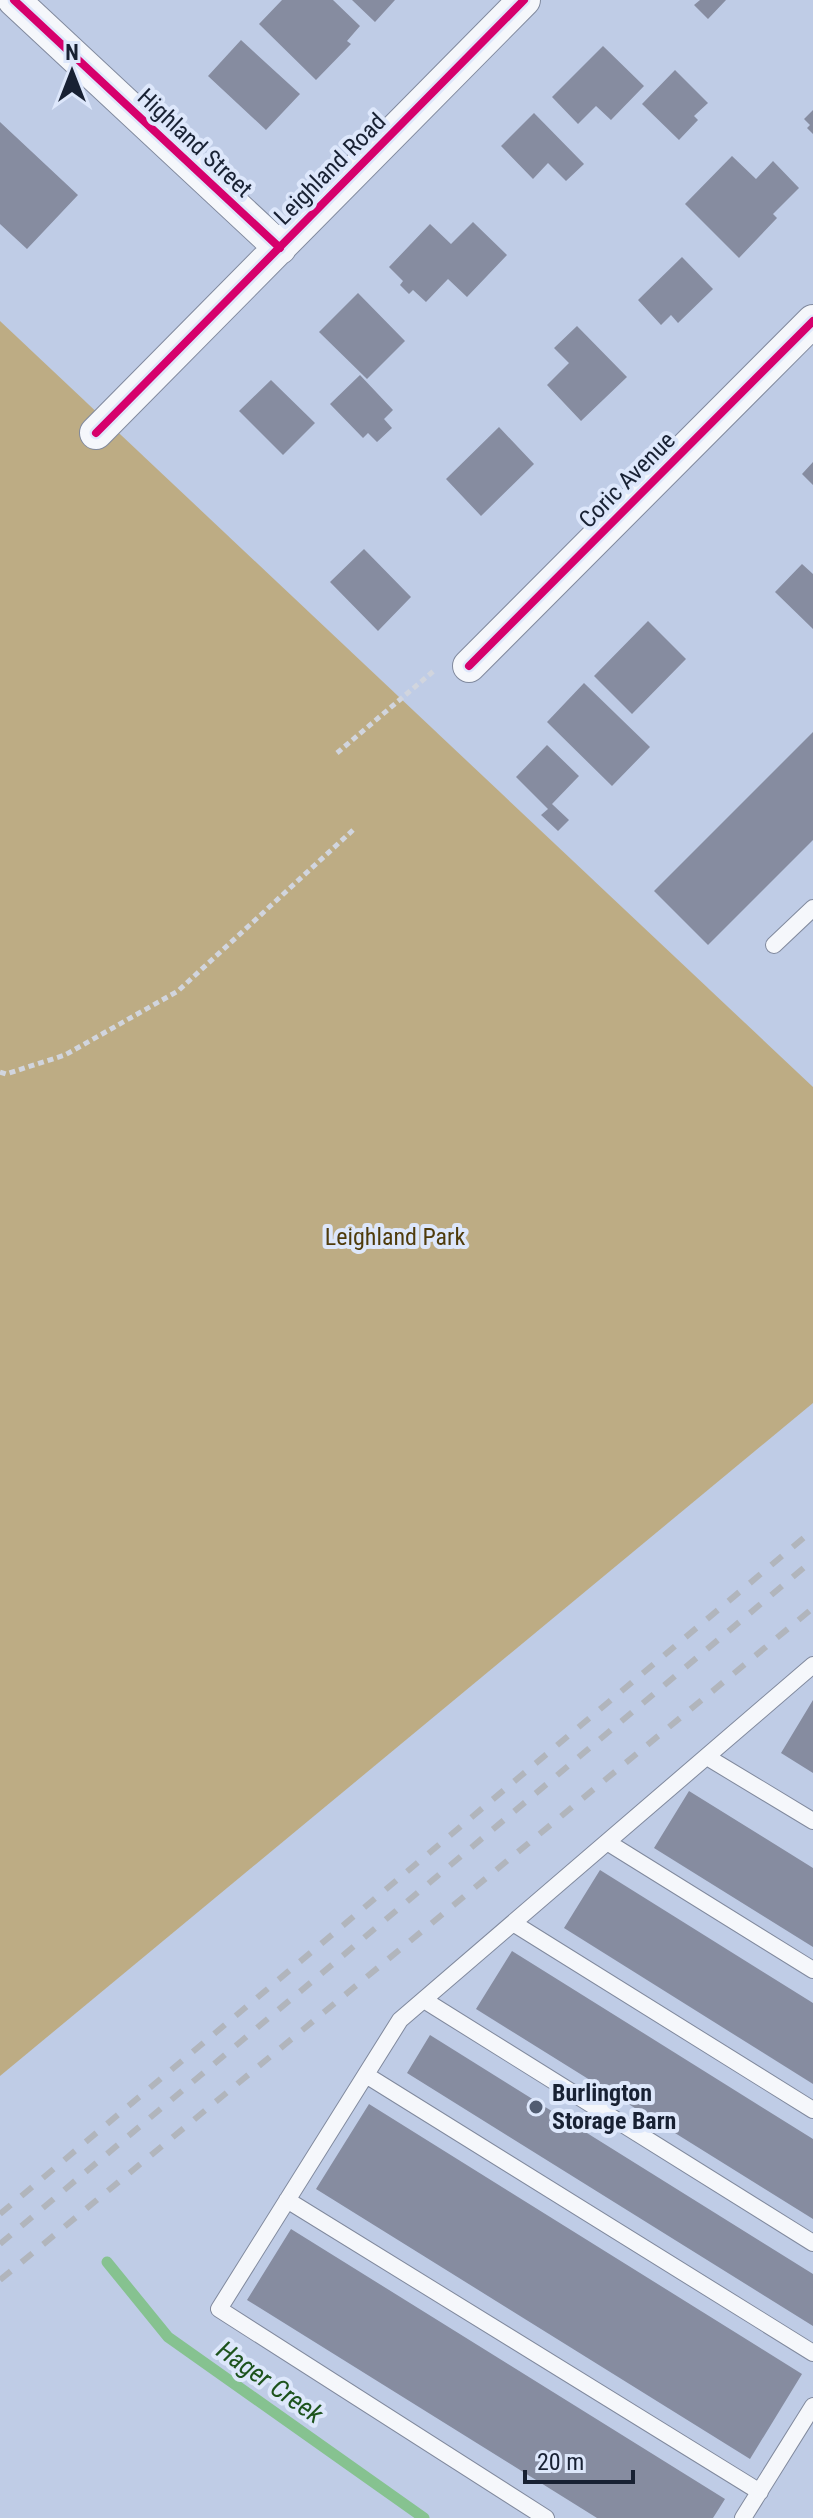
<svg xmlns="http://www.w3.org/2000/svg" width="813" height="2518" viewBox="0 0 813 2518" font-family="'Roboto Condensed',sans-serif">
	<rect width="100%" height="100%" fill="#bfcce6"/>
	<path fill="#bdac84" d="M0,321L813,1087V1403L0,2076Z"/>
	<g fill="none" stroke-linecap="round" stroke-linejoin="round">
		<path stroke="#86c290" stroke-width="11" d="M107,2262L168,2337L424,2518"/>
	</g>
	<path fill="#868ca0" d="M282,0H333L360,26L347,41L351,44L316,80L259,24Z
		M352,0H395L375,22Z
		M700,0H726L708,19L694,5Z
		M241,40L300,94L266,130L208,76Z
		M603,46L644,86L611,120L596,106L578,124L552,97Z
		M675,70L708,103L694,116L698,120L679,140L642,104Z
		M813,110V134L807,128L810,125L804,119Z
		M534,113L584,164L566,181L548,163L533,179L501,146Z
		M0,122L78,195L27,249L0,224Z
		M732,156L756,179L773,161L799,188L773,214L777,218L739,258L685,204Z
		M473,222L507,255L467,297L448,279L426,302L413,290L409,294L400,285L403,281L389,267L430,224L451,244Z
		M682,257L713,289L678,323L671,315L661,325L638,300Z
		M358,293L405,341L367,379L319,332Z
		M577,326L627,377L581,421L547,385L569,363L554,348Z
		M360,375L393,410L384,419L392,428L377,442L368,433L363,438L330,404Z
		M271,380L315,423L283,455L239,411Z
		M499,427L534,464L481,516L446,479Z
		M813,462V485L802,474Z
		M364,549L411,597L378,631L330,582Z
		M802,564L813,574V629L775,592Z
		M648,621L686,659L632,714L594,676Z
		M584,683L650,747L612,786L547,722Z
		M813,732V840L708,945L654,891Z
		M547,745L579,776L552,804L569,820L558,831L541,815L548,809L516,777Z
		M813,1700V1773L781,1753Z
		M689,1791L813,1868V1947L654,1848Z
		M600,1870L813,2003V2084L564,1928Z
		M512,1951L813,2139V2219L476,2009Z
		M430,2035L813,2274V2326L407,2073Z
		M369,2104L802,2374L750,2459L316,2189Z
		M291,2229L725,2499L713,2518H597L247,2300Z"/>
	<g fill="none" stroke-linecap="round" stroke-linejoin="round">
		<defs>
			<path id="service" d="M774,945L813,908
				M707,1757L813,1821
				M607,1842L813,1970
				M513,1923L813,2110
				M424,2000L813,2243
				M366,2075L813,2353
				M287,2200L760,2492
				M546,2518L219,2309L400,2020L813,1665
				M743,2518L813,2406"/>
			<path id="minor" d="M14,0L280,248
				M96,433L524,0
				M469,666L813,321"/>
		</defs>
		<use href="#service" stroke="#80899d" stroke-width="18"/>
		<use href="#minor" stroke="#80899d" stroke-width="34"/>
		<path stroke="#d1d5de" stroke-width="5" stroke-dasharray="6 4" stroke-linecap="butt" d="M337,753L436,669
			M0,1072L6,1074L65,1055L178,991L353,830"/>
		<use href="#service" stroke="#f5f7fb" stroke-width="16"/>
		<use href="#minor" stroke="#f5f7fb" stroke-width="32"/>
		<path stroke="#b1b5bc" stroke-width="6" stroke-dasharray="14 14" stroke-linecap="butt" d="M0,2214L813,1530
			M0,2244L813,1560
			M0,2280L813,1608"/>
		<defs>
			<path id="cycleway" d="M14,0L280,248
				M96,433L524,0
				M469,666L813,321"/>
		</defs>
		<use href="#cycleway" stroke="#dde7fb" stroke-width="13"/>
		<use href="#cycleway" stroke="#d6006c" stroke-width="8"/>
	</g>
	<circle fill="#525d72" stroke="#dde7fb" stroke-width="3" cx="536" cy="2107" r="8"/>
	<g text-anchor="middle" stroke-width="8" stroke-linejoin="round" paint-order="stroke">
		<g font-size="24" fill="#182133" stroke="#dde7fb">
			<text transform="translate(195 143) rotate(43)" y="8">Highland Street</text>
			<text transform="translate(330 169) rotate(-45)" y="8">Leighland Road</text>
			<text transform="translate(627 480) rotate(-45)" y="8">Coric Avenue</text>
		</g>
		<g font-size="24" fill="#4f3b0b" stroke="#dde7fb">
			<text x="395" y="1245">Leighland Park</text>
		</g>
		<g font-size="24" font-weight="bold" fill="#182133" stroke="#dde7fb" text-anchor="start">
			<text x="552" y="2101">Burlington<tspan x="552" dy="28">Storage Barn</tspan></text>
		</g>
		<g font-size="26" font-style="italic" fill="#1d531d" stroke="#dde7fb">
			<text transform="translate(270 2382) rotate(35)" y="9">Hager Creek</text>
		</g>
	</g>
	<g transform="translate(72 72)" stroke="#dde7fb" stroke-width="6" paint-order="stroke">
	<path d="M0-6L14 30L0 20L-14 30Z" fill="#182133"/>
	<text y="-12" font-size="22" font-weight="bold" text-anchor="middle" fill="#182133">N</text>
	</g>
	<path d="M525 2470v12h108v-12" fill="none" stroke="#182133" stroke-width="4"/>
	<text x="537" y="2470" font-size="24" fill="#182133" stroke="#dde7fb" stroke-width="6" paint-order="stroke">20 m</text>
</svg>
